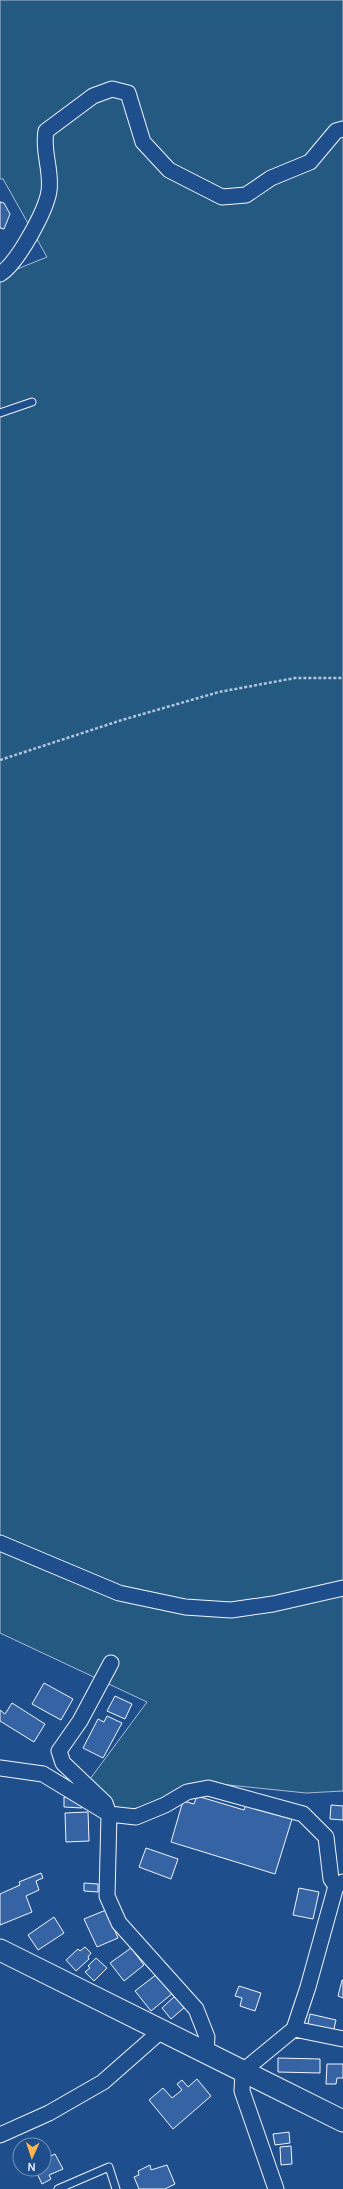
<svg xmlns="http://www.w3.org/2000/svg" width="343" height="2189" viewBox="0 0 343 2189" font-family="Manrope,sans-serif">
	<rect width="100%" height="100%" fill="#1f4e8c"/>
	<path fill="#245a82" stroke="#a8bbd7" d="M0,0H343V1791L306,1793L209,1783L154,1804L120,1812L90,1779L147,1702L0,1633V276L47,257L3,179H0Z"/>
	<path fill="#3563a3" stroke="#f2f6ff" d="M0,202L4,203L10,214L4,229L0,228Z
		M44,1683L73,1699L61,1720L32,1704Z
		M115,1696L132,1704L125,1719L107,1711Z
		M12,1703L45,1724L34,1742L0,1721V1710L5,1714Z
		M107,1716L122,1723L103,1758L83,1748L98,1719L104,1722Z
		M72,1796L81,1801L82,1808L64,1807V1797Z
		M197,1796L244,1810L246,1804L292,1819L275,1874L171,1842L183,1801L194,1804Z
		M331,1805L343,1806V1820L330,1819Z
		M88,1812L89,1841L66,1842L65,1813Z
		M146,1848L178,1859L171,1879L139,1867Z
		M41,1873L43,1878L36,1881L39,1890L26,1896L32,1912L0,1925V1894L20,1885L19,1882Z
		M84,1883L98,1884V1892L84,1891Z
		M299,1888L319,1892L313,1919L293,1915Z
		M106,1910L118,1938L97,1947L84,1919Z
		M54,1917L64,1933L38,1950L28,1935Z
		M85,1947L91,1953L88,1957L89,1959L76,1971L66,1960L78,1949L80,1951Z
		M131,1948L144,1965L124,1981L110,1963Z
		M96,1958L107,1968L94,1981L85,1972L90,1968L88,1966Z
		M157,1974L173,1993L151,2011L135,1991Z
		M342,1980H343V1998L338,1996Z
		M239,1986L261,1993L255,2011L240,2006L242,1998L235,1996Z
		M176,1995L186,2006L171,2019L162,2008Z
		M310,2014L336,2020L333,2033L307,2028Z
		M278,2058L320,2059V2073L278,2072Z
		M327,2064H343V2078H337L336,2084H326Z
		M197,2079L211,2096L173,2129L149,2100L163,2088L172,2098L182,2090L177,2084L182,2080L188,2087Z
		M289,2132L290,2143L275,2145L273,2134Z
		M291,2146L292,2164L281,2165L280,2147Z
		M55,2154L63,2169L49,2175L51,2179L42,2184L35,2169H44V2159Z
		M150,2165L151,2170L167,2165L175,2184L165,2189H139L134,2177L139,2175L138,2171Z"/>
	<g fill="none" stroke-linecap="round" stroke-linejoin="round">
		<defs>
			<path id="lane" d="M0,413L32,402
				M58,2189L109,2167L116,2189"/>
			<path id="street" d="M0,274C17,264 46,211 49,191C52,170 42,151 46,131L93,96L112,89L128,93L143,142L169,170L222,197L246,195L271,178L310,162L336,131L343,129
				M0,1543L119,1593L185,1607L231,1610L273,1604L343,1588
				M111,1663L80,1721L59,1751L63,1763L105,1803L109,1814L107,1896L119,1923L196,2009L207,2037L206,2052
				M0,1768L43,1774L109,1814L136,1817L165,1805L187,1792L208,1788L303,1814L326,1837L331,1879L336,1886L343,1882
				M294,2029L343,2039
				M0,2135L49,2113L103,2082L162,2030
				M276,2189L242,2091L243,2071L294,2029L308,1987L336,1886"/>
			<path id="secondary" d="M0,1950L343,2121"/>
		</defs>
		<use href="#lane" stroke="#f2f6ff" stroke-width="9"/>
		<use href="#street" stroke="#f2f6ff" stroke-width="17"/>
		<use href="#secondary" stroke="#f2f6ff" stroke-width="23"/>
		<path stroke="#b3c4dc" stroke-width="2.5" stroke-dasharray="3 2" stroke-linecap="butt" d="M0,760L122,720L219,692L295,678H343"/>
		<use href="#lane" stroke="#1f4e8c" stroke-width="7"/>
		<use href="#street" stroke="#1f4e8c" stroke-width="15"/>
		<use href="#secondary" stroke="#1f4e8c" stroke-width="21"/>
	</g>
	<g transform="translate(32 2157) rotate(183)"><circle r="19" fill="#1f4e8c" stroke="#7391ba"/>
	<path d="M0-3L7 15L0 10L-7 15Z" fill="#ffb74d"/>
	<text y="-6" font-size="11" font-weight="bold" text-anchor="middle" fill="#f2f6ff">N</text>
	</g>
</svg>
